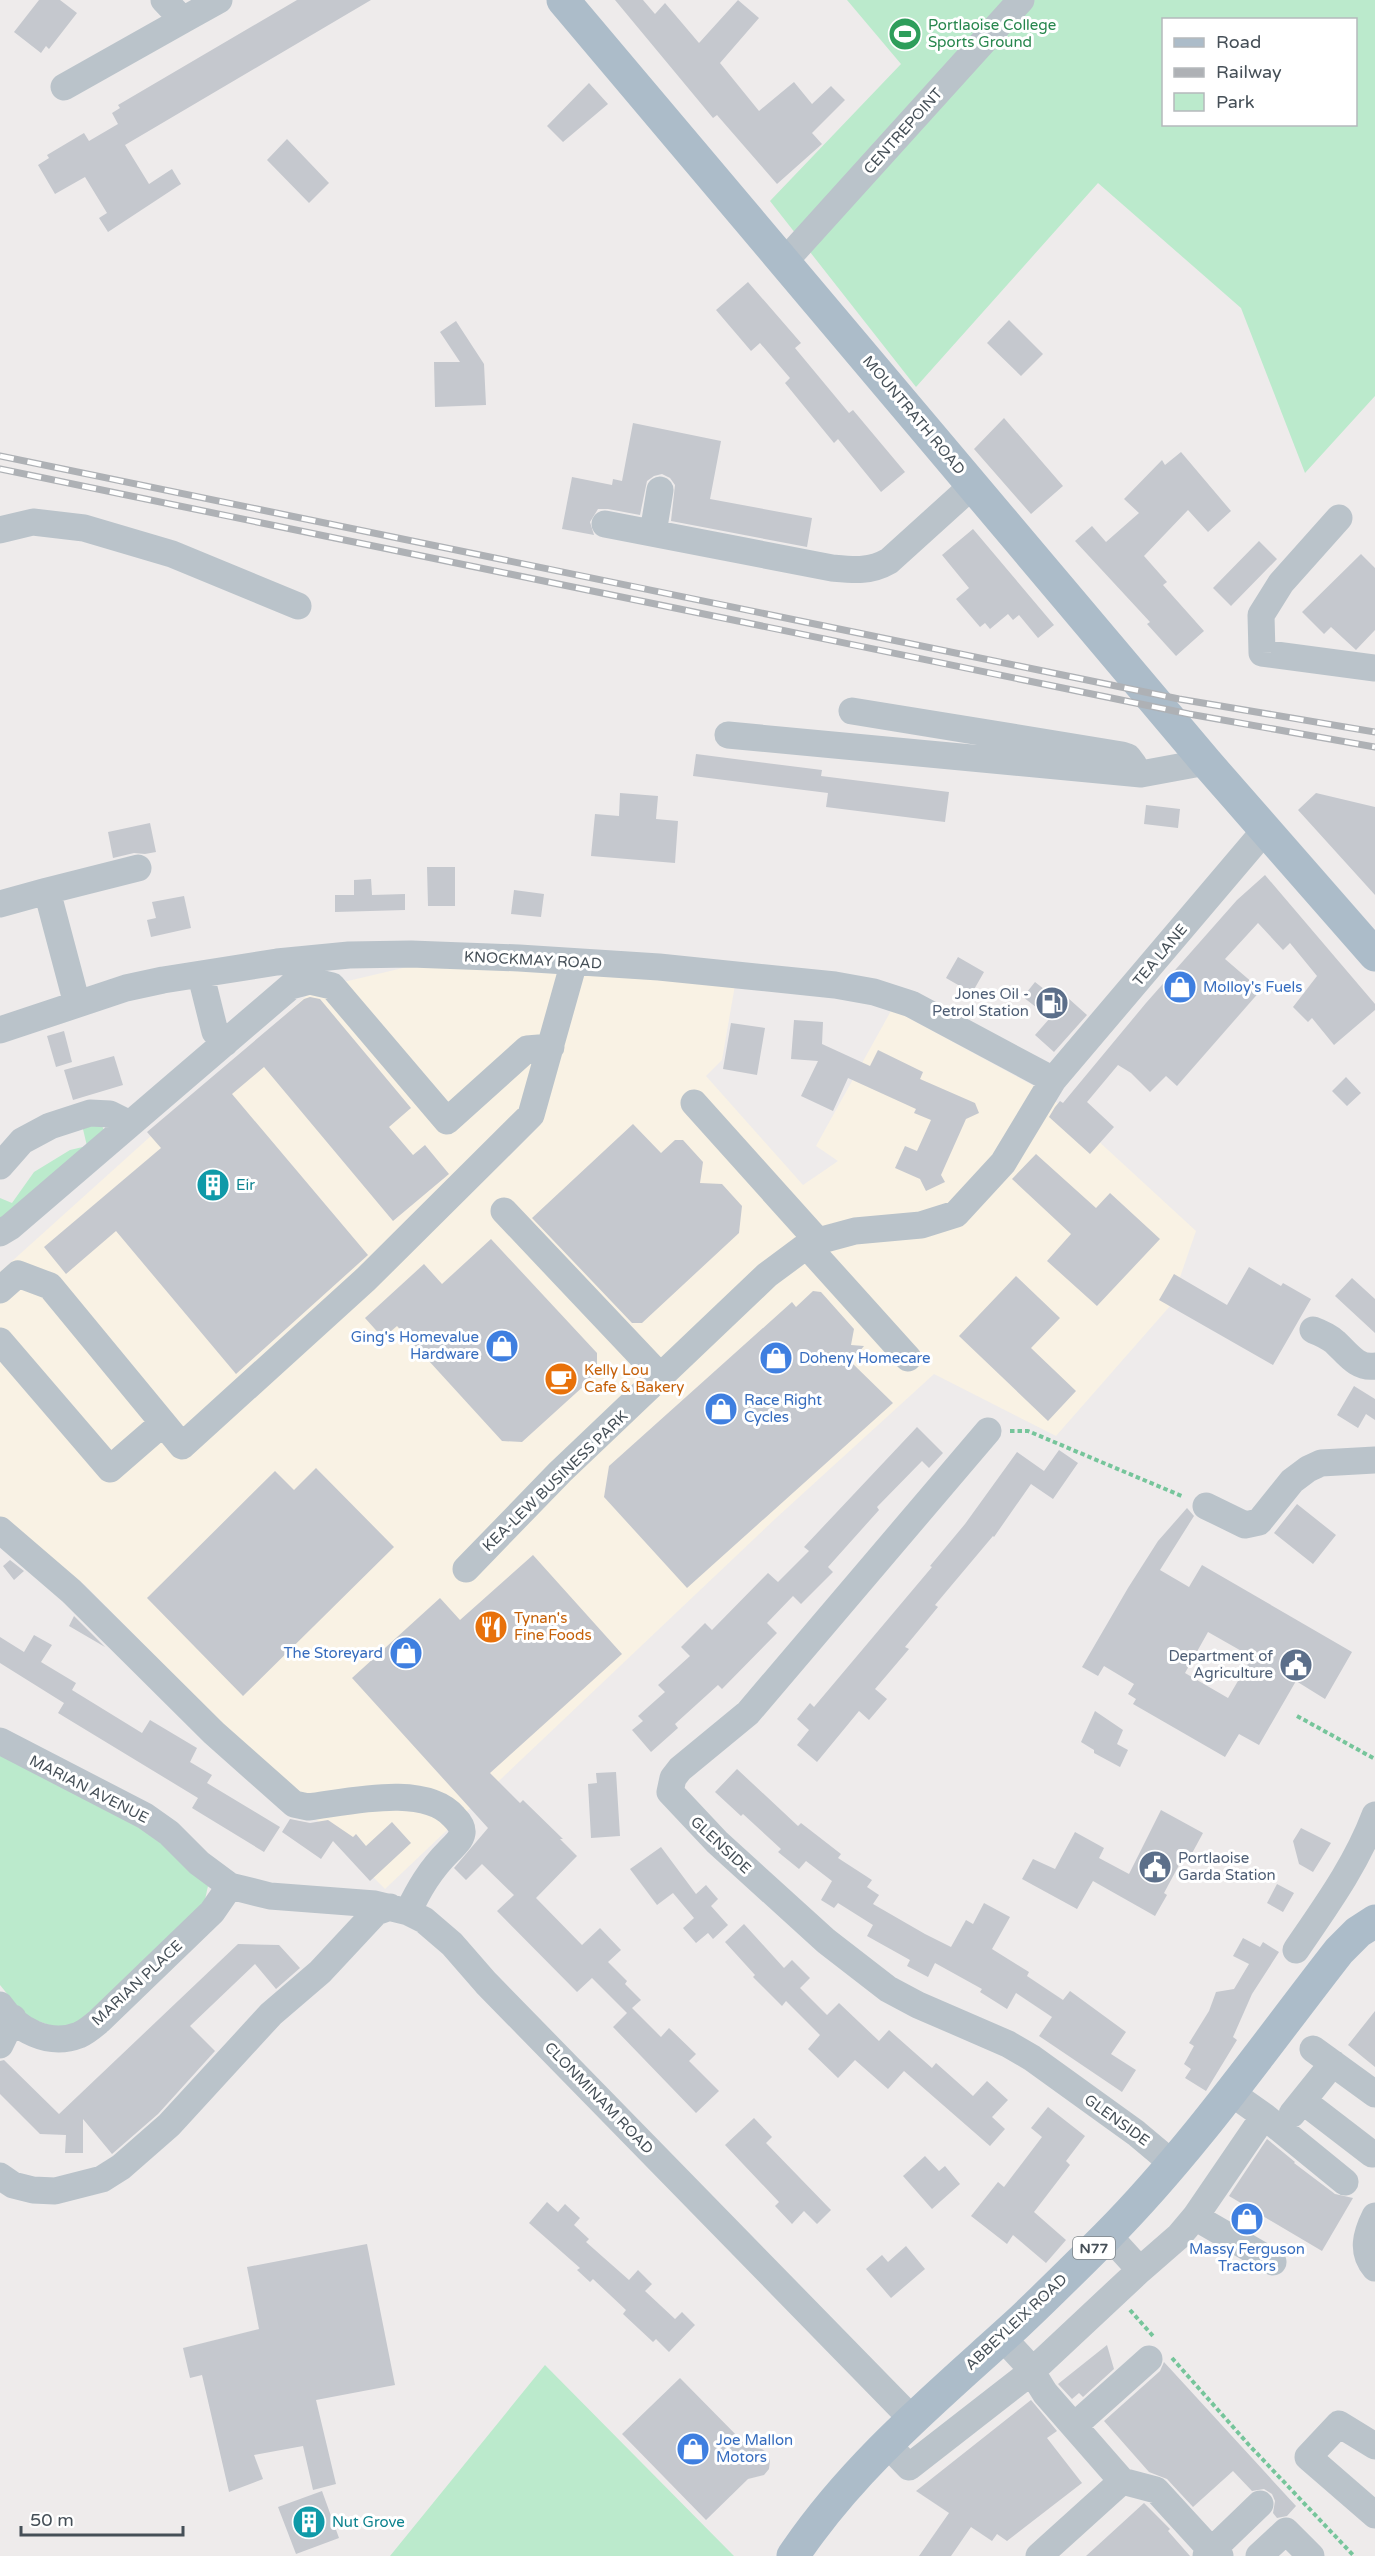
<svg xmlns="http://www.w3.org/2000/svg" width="1375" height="2556" viewBox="0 0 1375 2556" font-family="'Varela Round',sans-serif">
	<rect width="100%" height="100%" fill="#eeebeb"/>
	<path fill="#f9f2e4" d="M424,963L735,985L722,1060L706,1076L803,1185L838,1161L816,1146L892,1009L1045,1092L1196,1231L1170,1306L1056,1436L934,1374L775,1519L385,1889L85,1585L0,1521V1272L314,989Z"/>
	<path fill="#bbeacc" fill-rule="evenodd" d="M847,0H1375V396L1305,473L1241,308L1098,183L916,387L770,201L901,64ZM1164,20H1356V124H1164Z
		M101,1124L105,1132L0,1222V1198L12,1203L34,1172L70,1150L87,1146L82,1125Z
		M0,1750L157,1837L208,1886L204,1904L95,2011L64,2030L26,2017L0,1985Z
		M545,2365L734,2556H390Z"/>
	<path fill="#c5c8ce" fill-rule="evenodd" d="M39,0H60L77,13L49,49L46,46L41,53L14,32Z
		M297,0H371L125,145L149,184L172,169L181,184L108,232L99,218L107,213L85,177L55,194L38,165L49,158L47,155L84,133L89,141L118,124L112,113L120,108L118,105Z
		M615,0H643L655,14L665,3L699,43L738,0L759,18L720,63L759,111L794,82L812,104L831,86L845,100L812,133L822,144L777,184L717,115L713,118Z
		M589,83L608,104L563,142L547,126Z
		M287,139L329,183L309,203L267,160Z
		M748,282L801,343L795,348L849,413L853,410L905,472L881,492L838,439L834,443L785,383L790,378L760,343L751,351L716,310Z
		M1009,320L1043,354L1021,376L987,343Z
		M456,321L484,364L486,405L435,407L434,362H460L440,332Z
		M1004,418L1063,486L1031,514L974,449Z
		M633,423L721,441L710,499L812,518L807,547L671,521L675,485L670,478L662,474L654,476L647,481L640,515L608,509H598L590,522L594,535L562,529L572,477L612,485L613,479L622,481Z
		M1181,452L1231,511L1208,532L1188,510L1144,556L1167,582L1163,585L1204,631L1176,656L1147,624L1150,622L1075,541L1092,526L1106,542L1139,513L1124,499L1162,460L1165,465Z
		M973,529L1054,625L1038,638L1019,615L1013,620L1008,614L990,629L985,623L980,627L956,599L969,588L942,555Z
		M1259,541L1277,559L1231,606L1213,588Z
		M1361,554L1375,568V630L1356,650L1331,627L1324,634L1302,612Z
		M696,754L822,770L821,776L949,792L945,822L826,807L828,793L693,776Z
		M620,793L658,796L656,819L678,821L675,863L591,856L595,814L619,816Z
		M1316,793L1375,807V895L1298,810Z
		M1146,805L1180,809L1178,828L1144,824Z
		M150,823L156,852L145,854L134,853L113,858L108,832Z
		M427,867H455V906H428Z
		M1265,875L1375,1004V1010L1334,1045L1312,1018L1308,1022L1293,1007L1317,976L1290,943L1283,950L1258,923L1225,959L1261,990L1177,1086L1166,1076L1150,1092L1131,1073L1118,1065L1087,1102L1114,1127L1090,1154L1049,1117L1055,1107L1060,1101L1063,1103L1146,1003L1237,900Z
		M371,879L372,895L405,894V910L335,912V895H354V880Z
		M514,890L544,894L541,917L511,914Z
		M184,896L191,928L151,937L147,920L156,918L152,902Z
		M958,957L984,972L972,993L946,978Z
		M1035,982L1063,1004L1068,998L1087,1015L1054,1052L1035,1035L1050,1018L1023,997Z
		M310,997L320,999L411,1108L389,1127L413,1155L425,1145L449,1174L393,1221L264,1067L232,1094L368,1255L236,1374L116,1231L66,1274L44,1247L161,1148L147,1132L304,999Z
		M794,1020L823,1022L822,1044L870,1066L878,1050L923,1072L920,1079L975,1103L979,1113L966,1119L941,1175L945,1182L926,1191L920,1179L895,1168L905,1146L917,1151L931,1120L914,1113L916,1109L848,1078L833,1111L801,1096L818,1061L791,1059Z
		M731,1023L765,1028L757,1075L723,1069Z
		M64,1031L72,1062L56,1067L47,1036Z
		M114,1056L123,1085L73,1100L64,1070Z
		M1346,1077L1361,1093L1347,1106L1332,1091Z
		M633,1124L661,1153L675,1140H683L703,1162L700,1183L722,1184L742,1206L739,1233L642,1323H632L532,1218Z
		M1036,1154L1096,1208L1110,1193L1160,1239L1097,1306L1047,1261L1071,1234L1012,1179Z
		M491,1239L597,1353V1374L522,1442L502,1441L397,1326L383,1338L365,1318L424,1264L442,1284Z
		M1249,1267L1281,1286L1283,1283L1311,1299L1273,1365L1159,1300L1174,1274L1227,1305Z
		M1016,1276L1060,1318L1031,1348L1076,1391L1048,1421L959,1336Z
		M1352,1278L1375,1299V1333L1335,1296Z
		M813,1291L821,1292L854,1329L851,1345L864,1346L851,1362L893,1403L687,1588L604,1497L609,1466L792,1302L796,1307Z
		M1354,1386L1375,1399V1420L1366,1414L1358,1428L1337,1415Z
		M917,1427L943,1453L929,1468L922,1461L877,1507L879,1510L828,1567L833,1572L801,1604L793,1596L767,1623L777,1633L722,1689L718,1685L675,1724L678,1728L651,1752L632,1730L643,1721L638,1716L665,1692L658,1685L690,1656L681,1647L705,1623L712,1630L768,1573L778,1582L809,1551L804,1547Z
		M1059,1450L1078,1463L1053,1499L1031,1484L994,1537L993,1536L935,1605L938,1607L905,1647L909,1649L875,1689L887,1699L869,1720L859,1711L817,1762L797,1745L809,1730L797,1719L810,1703L814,1707L932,1567L930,1566L965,1524L1017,1452L1044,1471Z
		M316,1468L394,1547L243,1696L147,1598L275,1471L294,1490Z
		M1297,1504L1336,1535L1313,1564L1274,1533Z
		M1187,1508L1194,1516L1160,1570L1189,1587L1202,1565L1352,1652L1325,1699L1296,1681L1259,1745L1239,1734L1225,1757L1133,1704L1136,1699L1128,1694L1134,1684L1104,1666L1098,1676L1082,1667L1128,1588L1158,1541ZM1208,1632L1252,1657L1228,1698L1185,1673Z
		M533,1555L622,1654L490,1773L520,1803L523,1800L563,1839H560L577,1856L536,1898L582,1945L600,1928L621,1950L608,1962L627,1981L625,1984L641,2000L632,2008L661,2037L669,2028L696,2054L689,2061L719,2091L696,2113L613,2027L627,2013L592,1978L577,1992L497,1911L514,1895L482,1864L466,1880L454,1868L488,1828L352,1678L440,1598L460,1620Z
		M10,1560L24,1571L14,1580L3,1566Z
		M74,1616L105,1647L69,1626Z
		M34,1635L52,1645L41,1662L76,1683L72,1690L142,1733L150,1720L197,1748L190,1762L212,1775L207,1783L280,1827L264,1852L192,1808L198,1798L58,1713L64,1703L0,1663V1637L24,1652Z
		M1095,1711L1123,1730L1117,1744L1128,1750L1120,1767L1094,1753V1750L1081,1742Z
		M737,1769L798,1826L801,1823L841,1854L838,1858L872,1880L867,1887L879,1895L873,1904L925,1934L951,1947L966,1920L973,1924L984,1903L1010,1917L992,1949L1029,1972L1027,1976L1063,2000L1070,1991L1126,2032L1111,2054L1136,2070L1122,2092L1039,2036L1052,2017L1016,1993L1007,2009L980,1992L982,1989L935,1963L928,1977L907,1966L910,1960L867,1936L873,1925L838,1903L834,1908L821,1900L832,1881L806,1861L799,1869L778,1852L781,1849L743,1814L741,1816L715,1792Z
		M616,1772L620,1836L591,1838L588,1784L597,1783L596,1773Z
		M1161,1810L1203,1833L1190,1857L1185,1854L1164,1893L1167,1895L1155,1916L1093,1881L1077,1909L1022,1879L1033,1859L1055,1869L1075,1832L1104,1848L1099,1858L1129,1874Z
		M290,1819L310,1823L328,1820L353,1837L356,1834L366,1846L392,1822L411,1843L370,1881L333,1841L321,1859L282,1832Z
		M1301,1828L1331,1843L1313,1872L1299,1864L1293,1841Z
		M661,1847L696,1894L706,1885L718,1899L711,1906L728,1925L713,1939L708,1933L696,1943L683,1928L694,1918L673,1893L657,1905L630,1869Z
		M1277,1884L1294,1893L1283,1912L1267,1903Z
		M744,1924L784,1968L792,1960L810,1978L800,1988L827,2015L839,2003L879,2041L889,2030L932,2068L936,2063L973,2096L987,2081L1008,2100L992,2117L1005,2129L990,2146L904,2071L888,2089L855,2060L838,2078L808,2049L820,2035L786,2001L782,2006L753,1977L755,1975L725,1942Z
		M1243,1938L1260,1947L1263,1942L1279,1952L1252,1994L1233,2037L1237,2040L1206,2091L1185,2078L1191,2069L1184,2064L1194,2046L1189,2043L1209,2011L1216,1992L1234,1989L1249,1964L1233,1956Z
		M238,1944L279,1945L300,1968L276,1989L255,1964L190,2026L215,2051L158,2114L112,2154L83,2119V2153H65L66,2135L40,2134L0,2094V2061L4,2060L59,2114Z
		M1375,2011V2067L1348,2045Z
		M1048,2107L1085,2136L1066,2161L1070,2165L1034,2212L1066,2240L1046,2263L1013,2235L1007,2244L971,2216L998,2182L1004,2187L1042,2137L1031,2128Z
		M754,2118L772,2137L766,2143L831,2210L817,2224L804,2211L792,2224L775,2206L779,2202L725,2145Z
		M1267,2139L1295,2162L1294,2163L1335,2194L1353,2198L1322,2251L1229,2196Z
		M925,2156L939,2171L945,2166L960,2184L932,2209L903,2176Z
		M547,2202L558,2212L565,2204L580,2218L574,2225L589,2239L586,2242L629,2280L638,2270L652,2284L645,2291L675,2319L682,2312L695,2325L669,2352L656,2339L653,2342L623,2314L626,2310L593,2279L590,2282L577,2270L580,2268L529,2223Z
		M367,2244L395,2385L316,2400L336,2484L313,2490L303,2446L254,2455L263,2479L229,2492L202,2375L190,2378L183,2348L259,2329L247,2267Z
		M906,2246L925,2269L891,2298L866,2269L882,2255L888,2262Z
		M1107,2345L1114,2369L1083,2397L1079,2393L1072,2399L1058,2384Z
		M1164,2362L1296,2506L1287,2516L1277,2518L1273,2513L1275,2501L1272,2494L1264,2489L1252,2491L1233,2471L1193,2507L1167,2479L1149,2472L1104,2421L1160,2371Z
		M680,2378L748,2447L762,2449L766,2452L770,2460L769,2469L764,2475L748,2479L706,2520L622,2434Z
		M1031,2400L1057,2431L1047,2438L1082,2483L1007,2541L997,2534L992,2541L971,2527L951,2556H919L949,2513L916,2491Z
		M322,2491L339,2538L296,2554L278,2507Z
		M1144,2503L1170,2529L1168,2531L1190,2556H1086Z"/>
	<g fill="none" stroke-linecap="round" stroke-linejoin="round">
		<path stroke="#76c59b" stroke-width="4" stroke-dasharray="4.5 3" stroke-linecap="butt" d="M1010,1431H1028L1184,1497
			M1297,1716L1375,1759
			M1130,2310L1153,2336
			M1172,2358L1249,2445L1354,2556"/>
		<path stroke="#bac3ca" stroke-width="27" d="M164,0L183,20L219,0
			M64,87L183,20
			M785,261L1021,0
			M1339,518L1281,583L1261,615L1262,653L1375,668
			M605,524L832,568C854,570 870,572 889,561L973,485
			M0,530L33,522L84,528L172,554L298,606
			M653,533L660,490
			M852,711L1122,755L1128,757L1134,765
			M728,735L1141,774L1206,762
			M47,891L138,868
			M0,904L47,891L77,1004
			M203,974L204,988L215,1032L225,1043
			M0,1030L126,988L163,980L277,962L349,955L411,954L519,958L659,967L835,985L874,992L911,1004L1053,1080
			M694,1103L818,1241
			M0,1166L22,1141L50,1126L90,1113L110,1114L130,1124
			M504,1211L662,1378
			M0,1233L10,1227L291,986L310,981L332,986L447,1121L527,1049L551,1047
			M807,1246L908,1358
			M0,1290L18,1274L50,1286L182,1446L366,1279L531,1115L574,962
			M1313,1330C1321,1333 1329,1337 1335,1342C1347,1353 1357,1369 1375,1366
			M0,1341L110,1469L163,1423
			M988,1431L748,1713L680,1769L673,1778L670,1792L717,1842L826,1941L888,1989L918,2005L1008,2044L1032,2058L1136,2133L1173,2164
			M1206,1506L1245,1525L1259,1522L1292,1481L1308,1469L1321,1463L1375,1460
			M0,1530L71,1591L214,1733L294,1804L308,1807C349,1802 425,1783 454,1817C458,1821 463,1827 462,1833C461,1840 453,1847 449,1851C430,1870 419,1889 408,1912
			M466,1569L560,1472L767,1275L802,1249L818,1241L855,1231L921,1225L956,1214L1003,1163L1053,1080L1266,829
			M0,1741L145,1816L169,1833L199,1863L230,1886L270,1896L375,1904L408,1912L424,1920L452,1944L486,1983L912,2419
			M1296,1950C1326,1906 1356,1865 1375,1815
			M0,2005C17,2030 49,2047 79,2035C86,2032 93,2026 99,2021L212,1912L230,1886
			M0,2045L13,2018
			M1313,2049L1375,2094
			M1303,2101L1372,2154
			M1292,2114L1333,2063
			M1264,2116L1345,2182
			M0,2176L13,2185L33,2190L55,2191L102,2179L121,2167L169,2125L271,2014L320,1972L376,1912L390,1907
			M1375,2216C1366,2234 1361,2252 1375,2268
			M1195,2217L1273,2262
			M1140,2270L1179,2236L1195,2217L1264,2116L1230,2092
			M1002,2337L1027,2364L1045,2393L1122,2481L1156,2490L1211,2550L1220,2556
			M1074,2426L1149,2359
			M886,2443L909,2467L1031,2372L1140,2270L1108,2235
			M1375,2446L1339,2424L1308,2457L1375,2515
			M1039,2556L1122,2481
			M1206,2556L1260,2504
			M1259,2556L1286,2531L1311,2556"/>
		<path stroke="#acbcc9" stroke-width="33" d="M563,0L1206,762L1375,955
			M793,2556C853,2466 937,2397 1016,2325C1047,2296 1077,2266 1107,2236C1193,2149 1264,2047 1339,1951L1358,1932L1375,1921"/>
		<defs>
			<path id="rail" d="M0,456L1179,699L1375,732
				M0,469L1189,714L1375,747"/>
		</defs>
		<use href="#rail" stroke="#aeb1b5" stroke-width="7"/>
		<use href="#rail" stroke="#fff" stroke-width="4.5" stroke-dasharray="14" stroke-linecap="butt"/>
	</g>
	<defs>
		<symbol id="stadium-disc" viewBox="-11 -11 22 22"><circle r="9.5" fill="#2e9e5b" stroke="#fff"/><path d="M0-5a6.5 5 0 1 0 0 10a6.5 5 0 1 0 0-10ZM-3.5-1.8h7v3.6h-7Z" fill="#fff"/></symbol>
		<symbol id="shop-disc" viewBox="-11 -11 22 22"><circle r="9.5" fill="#3f7fe0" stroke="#fff"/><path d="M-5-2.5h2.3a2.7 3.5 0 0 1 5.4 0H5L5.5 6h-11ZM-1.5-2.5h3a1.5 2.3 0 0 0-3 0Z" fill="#fff"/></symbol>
		<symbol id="fuel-disc" viewBox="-11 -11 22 22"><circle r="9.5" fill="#5c6f8a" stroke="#fff"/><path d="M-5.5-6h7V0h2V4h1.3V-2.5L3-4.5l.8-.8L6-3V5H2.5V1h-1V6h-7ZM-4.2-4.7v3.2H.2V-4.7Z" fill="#fff"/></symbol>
		<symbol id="building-disc" viewBox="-11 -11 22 22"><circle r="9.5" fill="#0f9aa8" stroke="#fff"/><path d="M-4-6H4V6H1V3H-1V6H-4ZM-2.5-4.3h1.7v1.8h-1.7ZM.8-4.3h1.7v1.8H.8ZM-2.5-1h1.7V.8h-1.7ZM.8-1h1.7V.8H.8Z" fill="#fff"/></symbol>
		<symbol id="cafe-disc" viewBox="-11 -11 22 22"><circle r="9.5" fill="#e8710a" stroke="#fff"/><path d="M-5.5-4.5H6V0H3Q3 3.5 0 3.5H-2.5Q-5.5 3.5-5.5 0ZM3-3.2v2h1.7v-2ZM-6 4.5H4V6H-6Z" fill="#fff"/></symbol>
		<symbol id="restaurant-disc" viewBox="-11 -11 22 22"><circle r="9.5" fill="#e8710a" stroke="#fff"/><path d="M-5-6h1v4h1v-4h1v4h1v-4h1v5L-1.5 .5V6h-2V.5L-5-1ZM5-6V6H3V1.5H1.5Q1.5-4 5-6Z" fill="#fff"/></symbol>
		<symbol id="civic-disc" viewBox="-11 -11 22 22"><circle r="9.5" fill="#5c6f8a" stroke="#fff"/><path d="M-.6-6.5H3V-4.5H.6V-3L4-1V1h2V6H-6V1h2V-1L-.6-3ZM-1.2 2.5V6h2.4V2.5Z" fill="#fff"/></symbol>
	</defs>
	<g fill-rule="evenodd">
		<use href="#stadium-disc" x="886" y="15" width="38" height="38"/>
		<use href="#shop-disc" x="1161" y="968" width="38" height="38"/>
		<use href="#fuel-disc" x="1033" y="984" width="38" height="38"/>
		<use href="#building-disc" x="194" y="1166" width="38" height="38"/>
		<use href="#shop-disc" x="483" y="1327" width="38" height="38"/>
		<use href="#shop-disc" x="757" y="1339" width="38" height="38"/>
		<use href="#cafe-disc" x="542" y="1360" width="38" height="38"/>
		<use href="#shop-disc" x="702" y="1390" width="38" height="38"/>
		<use href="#restaurant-disc" x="472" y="1608" width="38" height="38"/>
		<use href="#shop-disc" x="387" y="1634" width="38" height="38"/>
		<use href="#civic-disc" x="1277" y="1646" width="38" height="38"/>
		<use href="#civic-disc" x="1136" y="1848" width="38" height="38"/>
		<use href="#shop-disc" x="1228" y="2200" width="38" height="38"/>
		<use href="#shop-disc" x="674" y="2430" width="38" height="38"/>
		<use href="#building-disc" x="290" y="2503" width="38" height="38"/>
	</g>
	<g text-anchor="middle" stroke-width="6" stroke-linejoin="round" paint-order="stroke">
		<rect fill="#fff" stroke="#7d8489" stroke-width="1.5" x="1073" y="2237" width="42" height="22" rx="4.5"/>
		<g font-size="14" font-weight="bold" fill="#454f57">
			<text x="1094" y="2253">N77</text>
		</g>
		<g font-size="15" fill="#27864d" stroke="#fff" text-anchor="start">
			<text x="928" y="30">Portlaoise College<tspan x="928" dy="17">Sports Ground</tspan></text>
		</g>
		<g font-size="15" fill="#454f57" stroke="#fff">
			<text transform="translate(903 131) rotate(-48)" y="5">CENTREPOINT</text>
			<text transform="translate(914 415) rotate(50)" y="5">MOUNTRATH ROAD</text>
			<text transform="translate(1160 955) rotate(-50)" y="5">TEA LANE</text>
			<text transform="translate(533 960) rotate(3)" y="5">KNOCKMAY ROAD</text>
			<text transform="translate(555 1481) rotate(-44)" y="5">KEA-LEW BUSINESS PARK</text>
			<text transform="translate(89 1789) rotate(27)" y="5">MARIAN AVENUE</text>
			<text transform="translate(721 1845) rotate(43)" y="5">GLENSIDE</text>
			<text transform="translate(137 1983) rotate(-43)" y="5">MARIAN PLACE</text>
			<text transform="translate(599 2098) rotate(46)" y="5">CLONMINAM ROAD</text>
			<text transform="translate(1117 2120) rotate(36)" y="5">GLENSIDE</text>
			<text transform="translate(1016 2322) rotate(-43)" y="5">ABBEYLEIX ROAD</text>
		</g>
		<g font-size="15" fill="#366cbe" stroke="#fff" text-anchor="start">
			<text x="1203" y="992">Molloy's Fuels</text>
			<text x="479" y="1342" text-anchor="end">Ging's Homevalue<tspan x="479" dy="17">Hardware</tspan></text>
			<text x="799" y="1363">Doheny Homecare</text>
			<text x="744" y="1405">Race Right<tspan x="744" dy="17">Cycles</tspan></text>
			<text x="383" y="1658" text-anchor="end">The Storeyard</text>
			<text x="1247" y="2254" text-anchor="middle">Massy Ferguson<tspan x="1247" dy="17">Tractors</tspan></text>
			<text x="716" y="2445">Joe Mallon<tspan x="716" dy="17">Motors</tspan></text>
		</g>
		<g font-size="15" fill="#4e5e75" stroke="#fff" text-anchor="end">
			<text x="1029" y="999">Jones Oil -<tspan x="1029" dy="17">Petrol Station</tspan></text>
			<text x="1273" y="1661">Department of<tspan x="1273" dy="17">Agriculture</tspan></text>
			<text x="1178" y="1863" text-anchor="start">Portlaoise<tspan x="1178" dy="17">Garda Station</tspan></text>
		</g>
		<g font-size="15" fill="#0d838f" stroke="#fff" text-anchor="start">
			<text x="236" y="1190">Eir</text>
			<text x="332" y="2527">Nut Grove</text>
		</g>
		<g font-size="15" fill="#c56008" stroke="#fff" text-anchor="start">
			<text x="584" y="1375">Kelly Lou<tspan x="584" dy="17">Cafe &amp; Bakery</tspan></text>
			<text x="514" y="1623">Tynan's<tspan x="514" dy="17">Fine Foods</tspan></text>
		</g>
	</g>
	<rect x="1162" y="18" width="195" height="108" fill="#ffffff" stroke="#b5b9bc" stroke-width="1.5"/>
	<rect x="1174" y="38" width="30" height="9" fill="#acbcc9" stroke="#b5b9bc" stroke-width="1.5"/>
	<text x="1216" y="48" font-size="18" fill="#454f57">Road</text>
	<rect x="1174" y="68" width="30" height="9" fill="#aeb1b5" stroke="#b5b9bc" stroke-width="1.5"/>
	<text x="1216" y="78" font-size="18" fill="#454f57">Railway</text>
	<rect x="1174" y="93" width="30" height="18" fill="#bbeacc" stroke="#b5b9bc" stroke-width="1.5"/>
	<text x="1216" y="108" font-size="18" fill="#454f57">Park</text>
	<path d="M21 2526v9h162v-9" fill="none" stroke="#454f57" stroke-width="3"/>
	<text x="30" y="2526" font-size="18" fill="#454f57" stroke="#ffffff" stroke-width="4.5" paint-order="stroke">50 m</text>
</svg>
